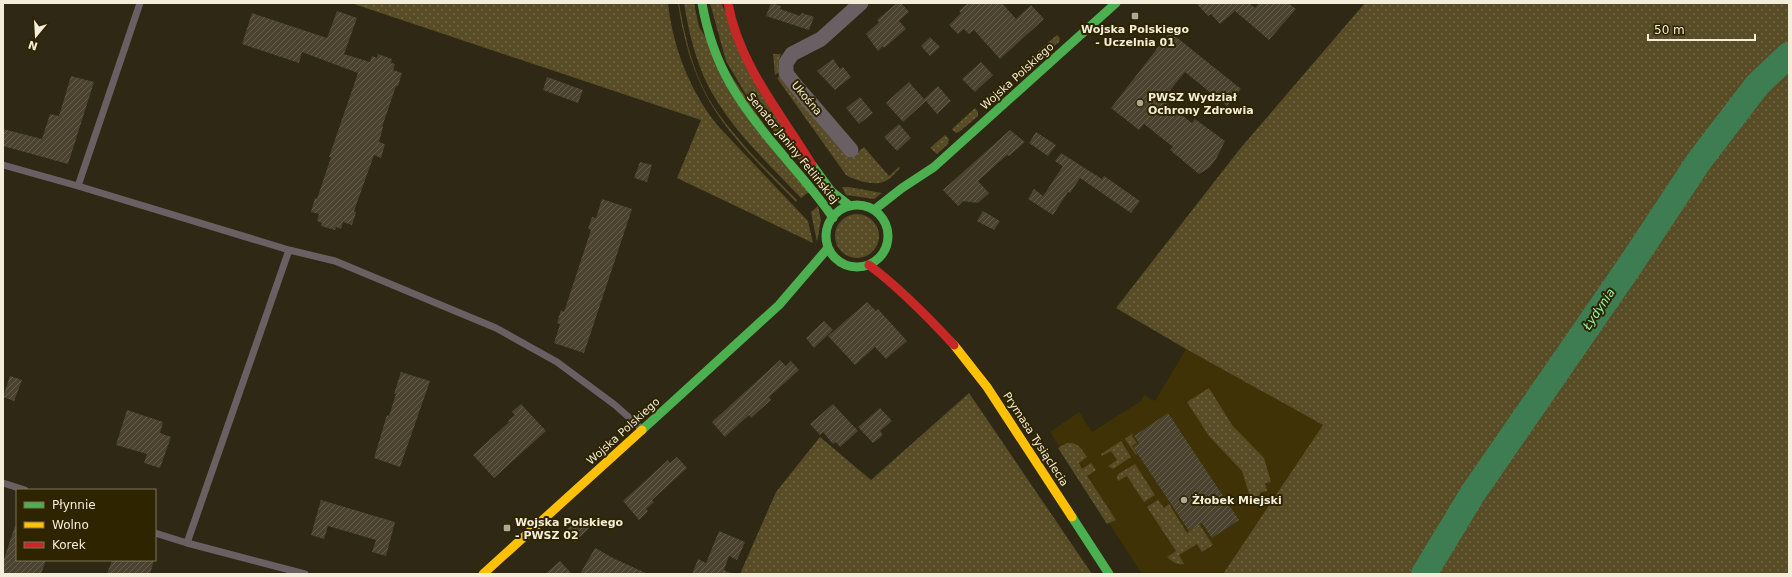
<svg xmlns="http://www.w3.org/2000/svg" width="1792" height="577" viewBox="0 0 1792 577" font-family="'DejaVu Sans',sans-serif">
	<defs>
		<pattern id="grass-dots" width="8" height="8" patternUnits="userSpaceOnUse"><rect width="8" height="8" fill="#584c26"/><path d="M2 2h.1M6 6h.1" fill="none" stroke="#706645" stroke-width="1.8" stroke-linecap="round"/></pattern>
		<pattern id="building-hatch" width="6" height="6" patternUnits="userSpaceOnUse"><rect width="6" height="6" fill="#4b422f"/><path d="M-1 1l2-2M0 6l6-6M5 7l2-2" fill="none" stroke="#655e4d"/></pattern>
	</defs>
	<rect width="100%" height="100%" fill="#2e2814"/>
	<path fill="#3e3206" d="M1186,349L1324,425L1223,574H1142L1050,432L1079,412L1092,432L1141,401L1144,395L1155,401Z"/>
	<path fill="url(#grass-dots)" d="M351,3H668C673,48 690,91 718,126L808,221L813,243L677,178L701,120Z
		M678,3H679C685,38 694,77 714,107C737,141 768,171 797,200L796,202C767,172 733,141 711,104C693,74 683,38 678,3Z
		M684,3H694L699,27L809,192L801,198C771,166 738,136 715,98C698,71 689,35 684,3Z
		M710,3H721L810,172L755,110L726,61Z
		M1365,3H1789V574H1223L1323,425L1186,349L1116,308L1239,150Z
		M1057,35L1060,38L1059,42L1042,56L1036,53Z
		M773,54H781L778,64L779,72L775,75Z
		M780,76L789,89L851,158L864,147L889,176L899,167L900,168C895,173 890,180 883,182C873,186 854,180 846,175L777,78Z
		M1003,83L1005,86L1002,93L990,105H986L983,101Z
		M975,108L978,112V116L959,132L956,133L952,129Z
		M945,135L949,139L948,144L937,154L930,148Z
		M842,187H849L882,193L874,199L846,195Z
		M818,206L821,220L817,242L811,212Z
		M835 236a22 22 0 1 1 44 0a22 22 0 1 1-44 0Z
		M1209,388L1232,425L1264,458L1271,482L1265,483L1267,491L1260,492L1261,498L1251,500L1242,471L1209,436L1187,402Z
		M969,393L1092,574H740L776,492L820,437L871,480Z
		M1133,433L1132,436L1137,443L1132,446L1137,454L1136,455L1125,439Z
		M1121,441L1131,457L1113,469L1108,466L1117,460L1111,451L1102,456L1101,454Z
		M1067,443C1078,442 1081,448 1087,457L1079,463L1082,469L1091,463L1096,470L1087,476L1116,520L1107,524L1058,448Z
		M1135,464L1155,495L1144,502L1127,476L1118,481L1117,477L1118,474Z
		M1158,500L1164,508L1169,504L1187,533L1199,524L1213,545L1202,552L1197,544L1179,555L1184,564C1177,565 1173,562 1167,557L1176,551L1147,507Z"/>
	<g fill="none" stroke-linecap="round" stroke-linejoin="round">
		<path stroke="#3e7d51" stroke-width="26" d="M1424,574L1473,493L1631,264L1699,161L1758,84L1789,55"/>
	</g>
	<path fill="url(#building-hatch)" d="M771,3L781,6L780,9L800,16L802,13L814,17L809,30L766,16Z
		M897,3H901L909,12L899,21L906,29L884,48L883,46L878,51L866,34L879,22L877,20Z
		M968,3H1002L1016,19L1031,5L1044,19L1000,59L974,30L969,34L964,29L958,34L949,25L961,13L959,11Z
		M1196,3H1249L1255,8L1259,3H1288L1296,9L1269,40L1235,11L1220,24L1211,14L1208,16Z
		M337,11L357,18L344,54L370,62L372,56L377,58L378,54L392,59L391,63L395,64L393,70L402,73L398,86H396L382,127H383L379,142L385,144L381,158L374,155L354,211L356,212L352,225L343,222L341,229L336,227L335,230L321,226L322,223L317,221L319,214L311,212L315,198L317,199L331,157H329L358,73L302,52L299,63L242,44L252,13L327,38Z
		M1170,32L1241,89L1227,106L1185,72L1162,100L1192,123L1195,119L1225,141L1216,159L1209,168L1199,174L1170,150L1173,147L1144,124L1139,130L1111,108Z
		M930,37L940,47L930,56L921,46Z
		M833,59L840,69L843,67L851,77L835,90L817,71Z
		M981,62L993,75L975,92L962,79Z
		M71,76L94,82L68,164L3,146V129L42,139L50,114L59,116Z
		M547,77L583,90L578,103L543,90Z
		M909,82L924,99L938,86L951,101L937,114L926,101L903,122L886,103Z
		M860,97L873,113L859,124L846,108Z
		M899,124L911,138L897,151L884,137Z
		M1010,130L1025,142L1009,156L1007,155L978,181L989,193L978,203L963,201L958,206L943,190Z
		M1036,132L1056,145L1048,156L1029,143Z
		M1061,153L1102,179L1104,176L1140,201L1131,213L1080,178L1070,193L1068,192L1053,215L1028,199L1034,189L1043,196L1063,166L1069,171L1055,161Z
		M640,162L652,165L647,182L634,178Z
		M602,199L632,209L584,353L554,343L560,324L557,323L561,310L564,312L591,230L588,229L592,217L596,218Z
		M983,211L1000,221L994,230L977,221Z
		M867,302L876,311L878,309L907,341L886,359L875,347L855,365L828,336Z
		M824,321L833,330L814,348L806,338Z
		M780,360L786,366L791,361L799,370L769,397L771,400L751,418L749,415L725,437L712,422Z
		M401,372L430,381L400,467L374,458L387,415L389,416L396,394H394Z
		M10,376L22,380L14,401L3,397Z
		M521,404L546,431L494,478L473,455L509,422L508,421L515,415L512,412Z
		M833,404L858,431L840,447L836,442L833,444L823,432L820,435L810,424Z
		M880,408L892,421L880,431L883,435L873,443L858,427Z
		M127,410L163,422L160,433L171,437L160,468L144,463L147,454L116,445Z
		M1168,413L1239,520L1212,538L1202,523L1189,531L1133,447L1139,443L1134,436Z
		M677,457L687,468L652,500L654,502L646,509L648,511L639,520L623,501L668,460L670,463Z
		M321,500L395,522L386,556L372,552L376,540L328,526L324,539L311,535Z
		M580,518L589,528L575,542L565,531Z
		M15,526L17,527V560H46L41,574H3V562Z
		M719,531L745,542L737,560L729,556L724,570L732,574H692L698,559L706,563Z
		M595,548L615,559L648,574H580Z
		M112,560H154L150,574H107Z
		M560,561L572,574H545Z"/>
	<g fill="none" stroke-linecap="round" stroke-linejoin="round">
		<path stroke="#6a6064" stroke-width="7" d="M3,165L78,186L289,250L335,261L496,328L557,362L615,405L642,429
			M78,186L140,3
			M3,483L25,490
			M155,533L187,543L305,574
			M187,543L289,250"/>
		<path stroke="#6a6064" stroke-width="15" d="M851,150L796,86L786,73V63L792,54L821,39L861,3"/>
		<path stroke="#4caf50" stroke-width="9" d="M702,3C713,67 740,105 782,154C799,175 818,195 833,218
			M812,165L831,191L850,206
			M826 236a31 31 0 1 1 62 0a31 31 0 1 1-62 0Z
			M874,210L902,188L934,167L1116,3
			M642,430L779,305L828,248
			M1072,517L1109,574"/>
		<path stroke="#ffc107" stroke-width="9" d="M954,345L987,387L1072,517
			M483,574L642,430"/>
		<path stroke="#c62828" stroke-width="9" d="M728,3C739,65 780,112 812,165
			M869,265C900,288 928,317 954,345"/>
	</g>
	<g fill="#aea895" stroke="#2e2400" stroke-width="1.5">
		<rect x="1131" y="12" width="8" height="8" rx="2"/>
		<circle cx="1140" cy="103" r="4"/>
		<circle cx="1184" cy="500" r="4"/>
		<rect x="503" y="524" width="8" height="8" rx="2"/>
	</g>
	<g text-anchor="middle" stroke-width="4" stroke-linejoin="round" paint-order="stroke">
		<g font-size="11" font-weight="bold" fill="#f3edda" stroke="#2e2400" text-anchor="start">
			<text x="1135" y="33" text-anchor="middle">Wojska Polskiego<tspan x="1135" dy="13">- Uczelnia 01</tspan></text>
			<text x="1148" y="101">PWSZ Wydział<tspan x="1148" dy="13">Ochrony Zdrowia</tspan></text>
			<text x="1192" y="504">Żłobek Miejski</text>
			<text x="515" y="526">Wojska Polskiego<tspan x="515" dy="13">- PWSZ 02</tspan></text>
		</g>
		<g font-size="11" fill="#f3edda" stroke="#2e2400">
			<text transform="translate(1017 76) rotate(-42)" y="4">Wojska Polskiego</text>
			<text transform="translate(807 98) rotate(50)" y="4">Ukośna</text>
			<text transform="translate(793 148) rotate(51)" y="4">Senator Janiny Fetlińskiej</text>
			<text transform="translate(623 431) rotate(-42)" y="4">Wojska Polskiego</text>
			<text transform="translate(1036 439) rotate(57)" y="4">Prymasa Tysiąclecia</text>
		</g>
		<g font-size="12" font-style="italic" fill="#91f1ae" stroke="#2e2400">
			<text transform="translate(1599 309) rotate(-56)" y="4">Łydynia</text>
		</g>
	</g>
	<rect width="1792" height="577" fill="none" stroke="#f3edda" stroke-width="8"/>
	<rect x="16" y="489" width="140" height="72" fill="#2e2400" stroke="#7d7457"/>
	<rect x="24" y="502" width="20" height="6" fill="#4caf50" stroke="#7d7457"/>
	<text x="52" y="509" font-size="12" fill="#f3edda">Płynnie</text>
	<rect x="24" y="522" width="20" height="6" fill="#ffc107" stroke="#7d7457"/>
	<text x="52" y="529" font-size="12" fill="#f3edda">Wolno</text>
	<rect x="24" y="542" width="20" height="6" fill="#c62828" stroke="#7d7457"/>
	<text x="52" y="549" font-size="12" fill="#f3edda">Korek</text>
	<g transform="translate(36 36) rotate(198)" stroke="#2e2400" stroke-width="3" paint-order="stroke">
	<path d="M0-3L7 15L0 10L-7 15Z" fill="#f3edda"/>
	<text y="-6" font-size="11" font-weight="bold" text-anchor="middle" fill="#f3edda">N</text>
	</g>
	<path d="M1648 34v6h107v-6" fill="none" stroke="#f3edda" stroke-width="2"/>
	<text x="1654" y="34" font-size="12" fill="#f3edda" stroke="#2e2400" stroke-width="3" paint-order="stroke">50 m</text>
</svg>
